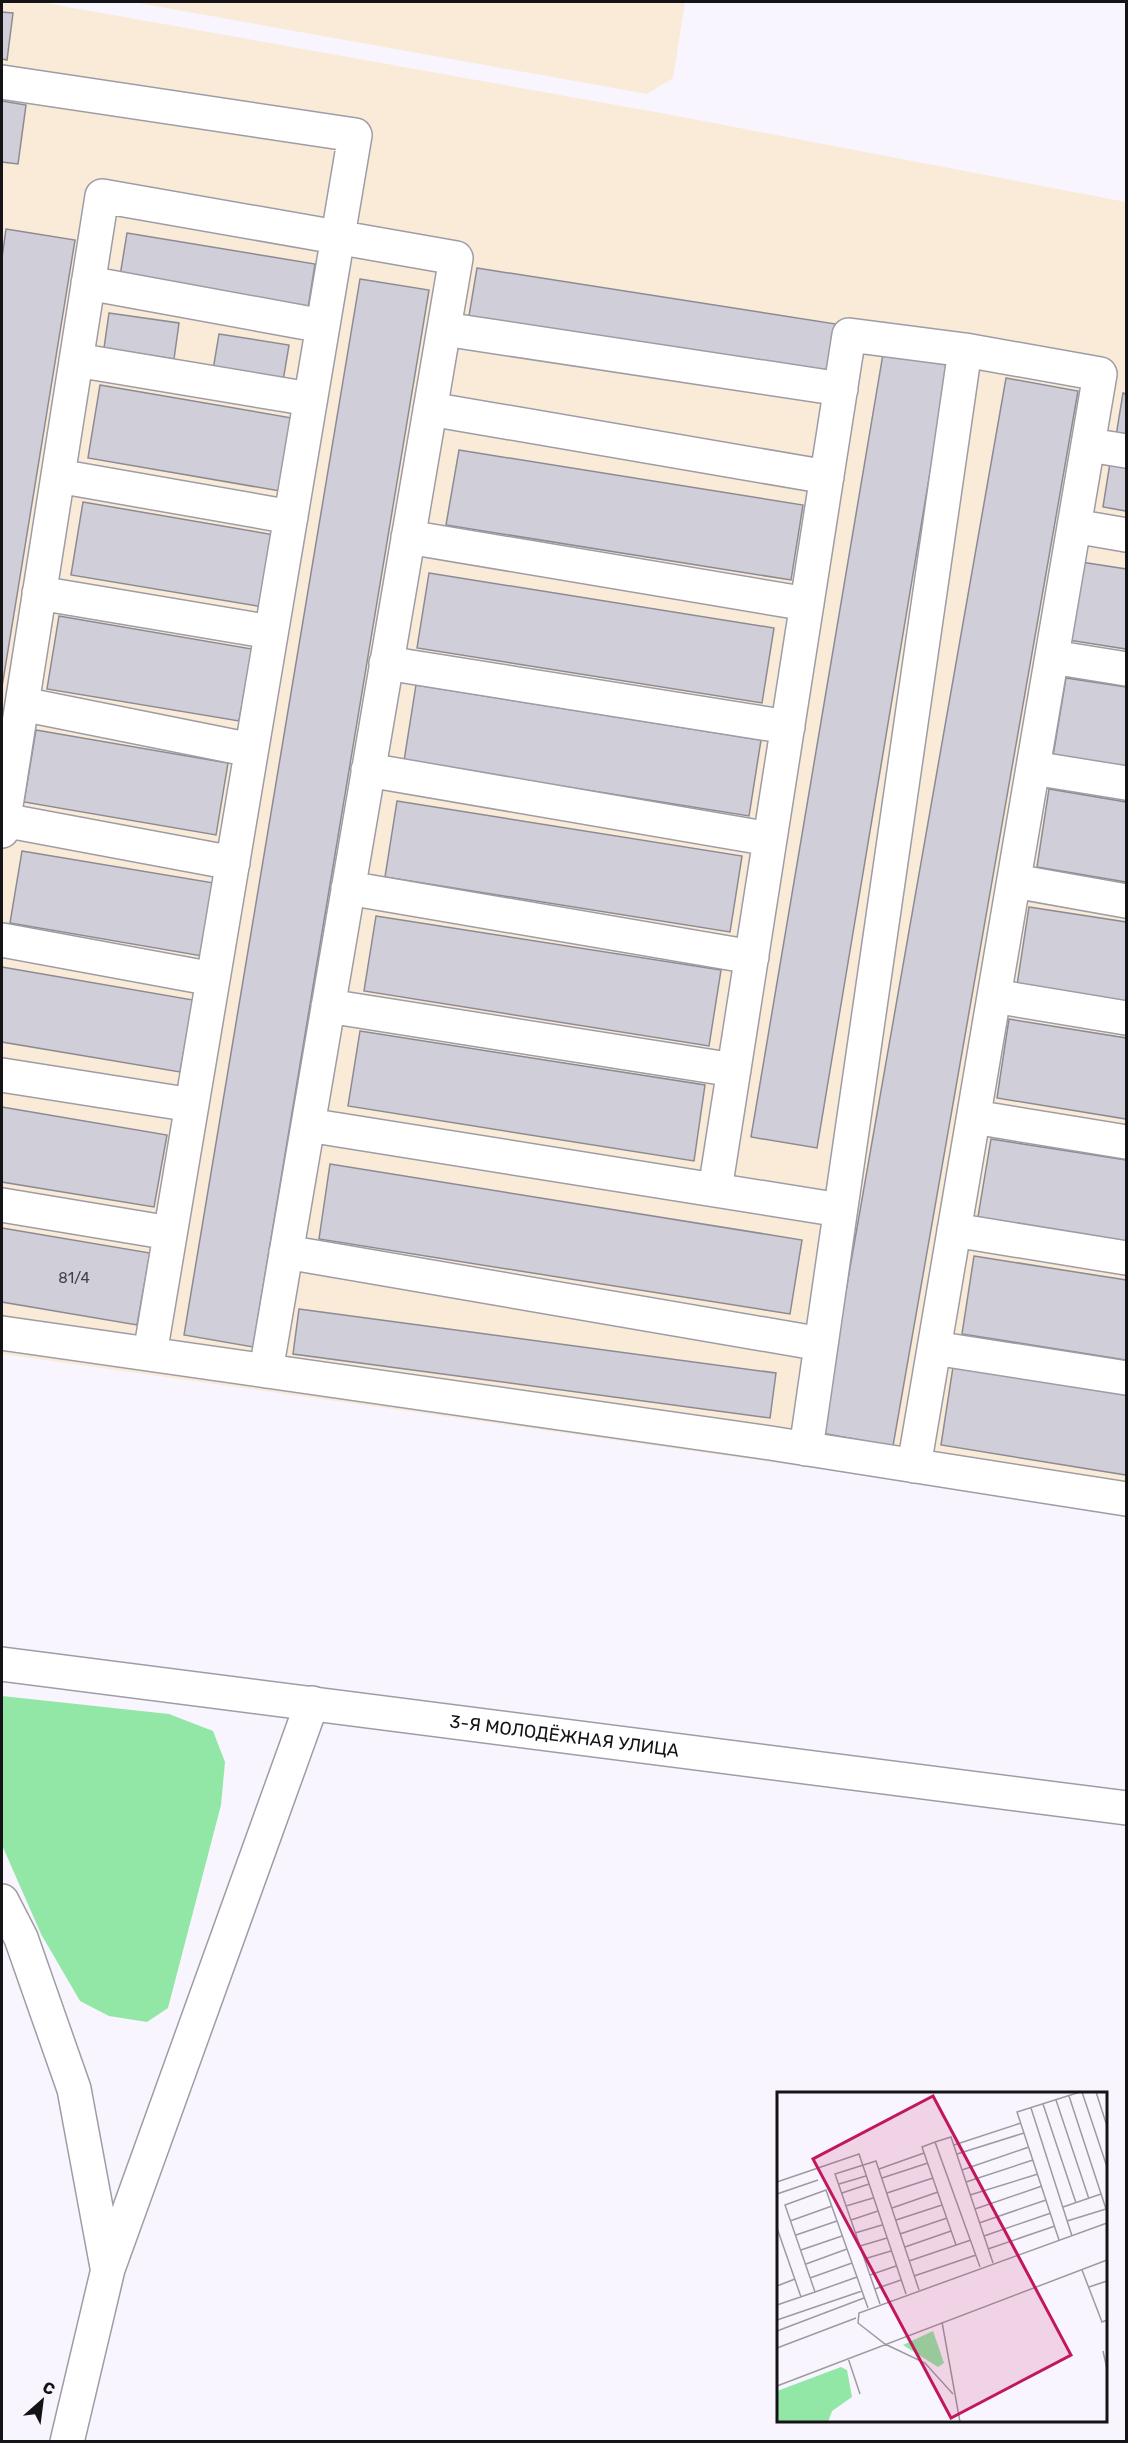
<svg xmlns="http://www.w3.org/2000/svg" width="1128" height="2443" viewBox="0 0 1128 2443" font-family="Rubik,sans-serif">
	<rect width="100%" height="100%" fill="#f8f5fe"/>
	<path fill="#f9ebd7" d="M2,2H40L672,115L1126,202V1512L2,1354Z
		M133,2H685L673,78L647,94Z"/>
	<path fill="#92e7a6" d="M2,1696L169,1714L213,1731L225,1762L221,1805L168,2008L147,2022L109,2016L80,2001L41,1934L2,1845Z"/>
	<path fill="#d0ced8" stroke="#8c8a93" stroke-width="1.5" d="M2,12L13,13L7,60L2,59Z
		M2,101L26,105L18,164L2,162Z
		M6,229L75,240L2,687V258Z
		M127,233L315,264L308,308L120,276Z
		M477,268L836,324L828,372L469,316Z
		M360,279L429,290L253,1347L184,1335Z
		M109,313L179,323L174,359L104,348Z
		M219,334L289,345L283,381L213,370Z
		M883,354L948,365L817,1148L751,1137Z
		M1006,378L1078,391L893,1446L821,1433Z
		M100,385L292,418L280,491L88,458Z
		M1123,393L1126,394V438L1116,436Z
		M459,450L803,505L791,580L446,525Z
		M1110,463L1126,466V511L1103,507Z
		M83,502L275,535L263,607L71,575Z
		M1081,562L1126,569V649L1068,640Z
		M429,573L774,628L762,703L417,648Z
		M59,616L252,649L239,721L47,689Z
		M1066,678L1126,687V767L1053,756Z
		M416,685L761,740L749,816L404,761Z
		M36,730L228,763L216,835L24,802Z
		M1049,789L1126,802V882L1037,867Z
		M397,801L742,856L730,932L385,877Z
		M22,851L214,883L202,956L10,923Z
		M1029,907L1126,922V1002L1017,985Z
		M376,916L721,970L709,1046L364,991Z
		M2,967L193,1000L180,1072L2,1042Z
		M1009,1019L1126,1038V1119L997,1098Z
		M360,1031L705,1085L694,1161L348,1106Z
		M2,1107L167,1135L154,1207L2,1182Z
		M991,1139L1126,1160V1241L978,1217Z
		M330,1164L802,1240L790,1314L319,1239Z
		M2,1228L150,1253L137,1325L2,1302Z
		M974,1256L1126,1280V1360L962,1334Z
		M299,1309L776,1373L770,1418L293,1354Z
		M953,1367L1126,1395V1475L941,1445Z"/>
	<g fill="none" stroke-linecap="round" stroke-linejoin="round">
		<defs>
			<path id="minor" d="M2,82L355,135L150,1354
				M88,283L323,326
				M444,329L841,389
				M76,360L310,399
				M430,409L827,477
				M1089,445L1126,451
				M58,476L291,517
				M1074,526L1126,535
				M408,537L807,604
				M39,593L271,632
				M1052,657L1126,669
				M386,663L788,727
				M22,704L251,750
				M1033,768L1126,783
				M368,770L770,839
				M3,820L233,863
				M2,831L102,196L456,258L266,1371
				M1014,881L1126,901
				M348,888L752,957
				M2,940L213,979
				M994,996L1126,1018
				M328,1006L734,1070
				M2,1075L192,1105
				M974,1117L1126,1142
				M308,1125L840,1210
				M715,1190L849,335L965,350L806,1449
				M2,1205L170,1233
				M954,1230L1126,1258
				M286,1252L821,1344
				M2,1333L770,1443L1126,1499
				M934,1348L1126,1378
				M914,1466L1100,374L965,350
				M2,1901L21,1938L74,2089L107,2267
				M67,2442L108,2269L312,1703"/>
			<g id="major">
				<path id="s1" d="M2,1664L1126,1808"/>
			</g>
		</defs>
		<use href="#minor" stroke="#9e9ca5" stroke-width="36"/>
		<use href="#major" stroke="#9e9ca5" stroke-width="36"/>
		<use href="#minor" stroke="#fff" stroke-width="33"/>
		<use href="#major" stroke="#fff" stroke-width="33"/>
	</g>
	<g text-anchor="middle" stroke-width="6" stroke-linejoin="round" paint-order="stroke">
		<g font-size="15" fill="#434246">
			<text x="74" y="1283">81/4</text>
		</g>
		<g font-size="18" fill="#141316" stroke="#f8f5fe">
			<text dy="6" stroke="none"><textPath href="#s1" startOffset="567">3-Я МОЛОДЁЖНАЯ УЛИЦА</textPath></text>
		</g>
	</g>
	<g transform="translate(777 2092)">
		<rect width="330" height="330" fill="#f8f5fe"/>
		<path d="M156,239L167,271L161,275L126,253ZM64,275L70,278L75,305L55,319L51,330H0V299Z" fill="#92e7a6"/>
		<path fill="none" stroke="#9d9ba1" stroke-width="1.5" d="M305,0L330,75M319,0L330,34M292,4L330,120M279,8L312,107M266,12L299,111M254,16L295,144M158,50L174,45L216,171M177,53L244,31M180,62L247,41M102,77L147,61M185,78L252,55M105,86L151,71M0,90L82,62L129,202M189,90L256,68M62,92L89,84M65,101L92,92M110,101L156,86M0,102L41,88M193,103L261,82M69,114L96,106M286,115L324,102M115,116L161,100M198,117L265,94M74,128L101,119M119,128L165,113M13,129L55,114M290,129L329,117M202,131L269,108M0,136L24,205M78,141L105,133M123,142L170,126M19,143L60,129M207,144L274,121M282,148L240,20L303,0M179,153L145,55L158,50L203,175M83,154L110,146M128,155L174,139M211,157L278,134M24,158L65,144M87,167L114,159M132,169L194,148M29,172L70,157M305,178L325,230L330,228M93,183L119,174M137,184L199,163M80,185L91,216M33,186L75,171M0,194L18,187M312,195L330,189M98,197L124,188M103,212L58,82L99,69L142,198M0,213L38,200L80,185L49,98L8,113L38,200M0,228L85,199M165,230L183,330M0,239L87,206M0,256L79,226M326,259L330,277M71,266L83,302M0,294L330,168M176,302L148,271L108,252L81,231L82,221L330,131"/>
		<path fill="#c2185b" fill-opacity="0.15" stroke="#c2185b" stroke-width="3" d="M156,4L294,263L174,326L36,67Z"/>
		<rect width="330" height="330" fill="none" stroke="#141316" stroke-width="3"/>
	</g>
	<rect width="1128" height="2443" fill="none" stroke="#141316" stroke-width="6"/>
	<g transform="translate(42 2401) rotate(28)" stroke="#f8f5fe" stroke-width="4.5" paint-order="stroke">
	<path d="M0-4.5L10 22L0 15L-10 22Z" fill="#141316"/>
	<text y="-9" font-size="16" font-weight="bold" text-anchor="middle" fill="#141316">С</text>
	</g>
</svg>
